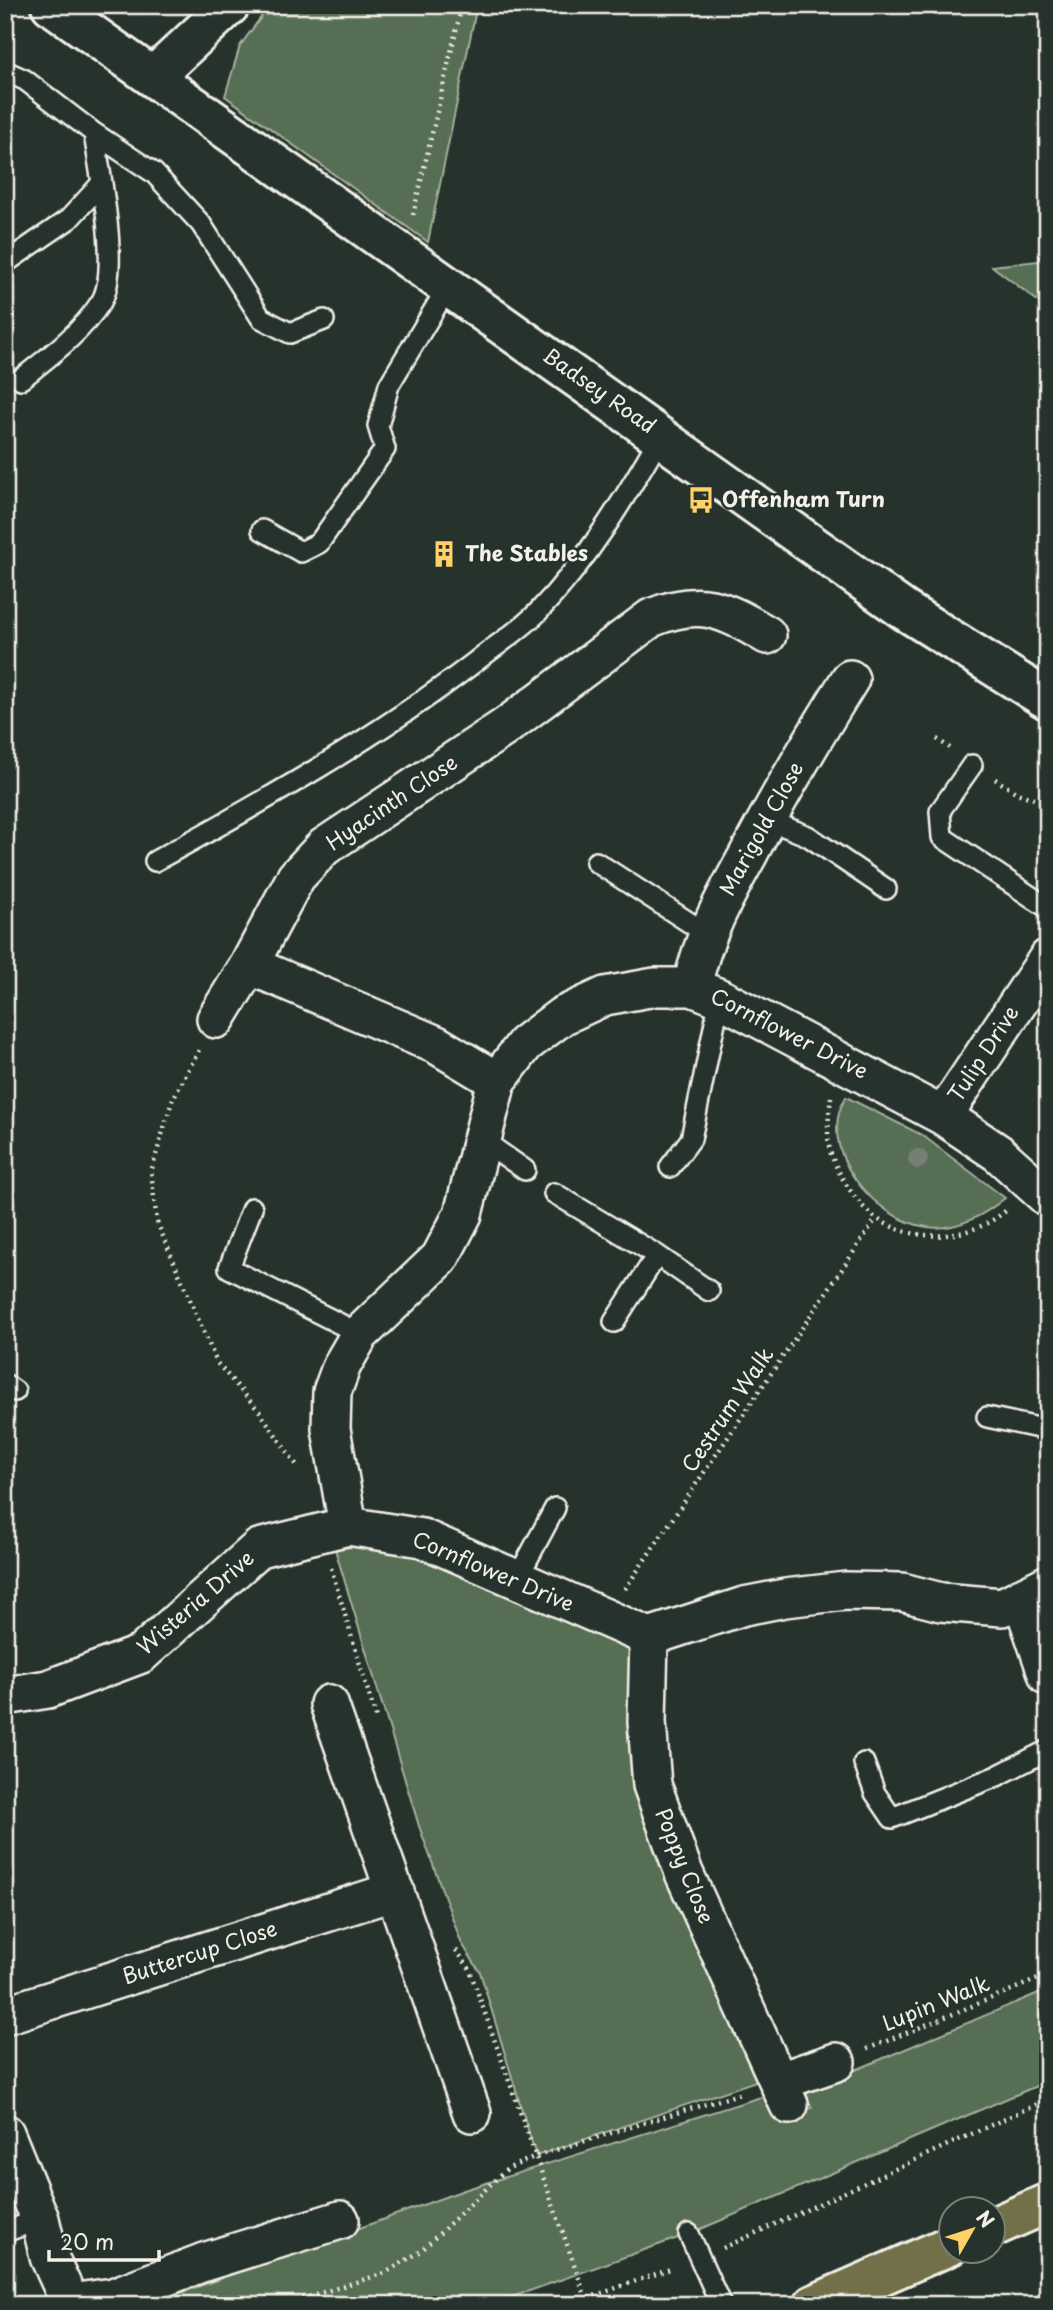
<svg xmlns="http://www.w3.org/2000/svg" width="1053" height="2310" viewBox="0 0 1053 2310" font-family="'Playpen Sans',sans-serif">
	<rect width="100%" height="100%" fill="#26332d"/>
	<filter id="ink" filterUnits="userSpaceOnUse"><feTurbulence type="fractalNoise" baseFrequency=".0143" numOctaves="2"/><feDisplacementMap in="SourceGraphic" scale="14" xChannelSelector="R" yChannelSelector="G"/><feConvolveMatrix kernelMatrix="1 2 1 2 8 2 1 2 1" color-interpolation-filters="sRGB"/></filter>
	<g filter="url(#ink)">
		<path fill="#576e52" stroke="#a6b09d" stroke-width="2" d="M270,5H477L428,242L225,96L240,46Z
			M1048,260V309L992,266Z
			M846,1097L922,1135L1005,1198C983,1216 956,1231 927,1227C874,1220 814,1148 846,1097Z
			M354,1547L404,1553L437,1563L636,1652L635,1717L765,2078L536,2156L480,1972L461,1942L419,1826L335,1549Z
			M1048,1989V2081L689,2234L490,2305H148L464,2190L764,2096L776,2121L812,2108L804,2088L846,2074Z"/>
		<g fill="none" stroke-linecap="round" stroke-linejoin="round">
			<defs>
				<path id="lane" d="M5,71L25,80L94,133C99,170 121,270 101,302C80,334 50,356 21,379
					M94,133L154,173L201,224L261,318L290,333L324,320
					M5,263L69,219L101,184
					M262,530L301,552L319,543L385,449L378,426L389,385L449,285
					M972,765L940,811L942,837L1048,908
					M766,819L808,836L886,889
					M155,861C265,801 376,738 475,662C495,646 519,631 537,613C588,560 625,498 661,435
					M596,862L707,934
					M481,1139L525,1170
					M670,1167L691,1139L720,998
					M554,1193L657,1255L614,1322
					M252,1208L229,1268L360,1334
					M657,1255L709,1291
					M5,1384L15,1391
					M987,1417L1048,1430
					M517,1579L555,1508
					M864,1763L875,1793L892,1818L997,1776L1048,1750
					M5,2232L40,2219
					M689,2234L721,2305"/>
				<path id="street" d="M249,965L296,877L324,847L505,727L651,618C700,597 723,609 767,635
					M692,987C702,938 724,898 748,855C779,795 814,737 850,679
					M216,1019L249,965L437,1045L497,1081
					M943,1116L1048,958
					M348,1526L331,1429L332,1392L342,1365L360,1334L440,1258L463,1214L497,1081L525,1044L562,1016L605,996L655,987H692L720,998L943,1116L998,1153L1048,1198
					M1021,1597L1048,1676
					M649,1637L647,1722L652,1785L684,1873L789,2105
					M5,1696L48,1689L141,1654L259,1548L348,1526L422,1538L649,1637L744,1606L785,1598L846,1591L902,1592L941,1602L1002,1607L1048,1584
					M329,1704L472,2113
					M5,2015L395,1891
					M780,2081L836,2062
					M5,2133L40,2219L49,2257L70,2303L113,2297L204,2262L340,2220"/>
				<path id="secondary" d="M51,5L904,610L1048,700
					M153,77L230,5"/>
				<path id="highway" d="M993,2227L1048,2203
					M813,2305L951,2245"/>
			</defs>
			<use href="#lane" stroke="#f4f1e8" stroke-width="24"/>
			<use href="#street" stroke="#f4f1e8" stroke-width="42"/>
			<use href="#secondary" stroke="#f4f1e8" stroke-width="44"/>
			<use href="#highway" stroke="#f4f1e8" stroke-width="44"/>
			<path stroke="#f4f1e8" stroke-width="4.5" stroke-dasharray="2 5" stroke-linecap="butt" d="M413,215L462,5
				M937,739L950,748
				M995,779L1017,793L1048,804
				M199,1050L172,1101L151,1172L157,1222L217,1363L259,1411L298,1467
				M831,1097C829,1116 825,1139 832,1157C840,1177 858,1206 876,1218C917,1245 972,1240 1008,1209
				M331,1568L377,1721
				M625,1589L876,1219
				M456,1950L469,1968L586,2298
				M867,2049L1048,1975
				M723,2248L1048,2099
				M282,2305L385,2273L421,2251L507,2169L536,2156L742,2093
				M568,2305L673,2268"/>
			<use href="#lane" stroke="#26332d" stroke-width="19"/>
			<use href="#street" stroke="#26332d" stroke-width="37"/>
			<use href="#secondary" stroke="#26332d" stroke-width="38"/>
			<use href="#highway" stroke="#71704a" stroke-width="38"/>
		</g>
		<circle fill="#757f73" cx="918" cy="1159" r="10"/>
	</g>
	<defs>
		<symbol id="bus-bare" viewBox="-9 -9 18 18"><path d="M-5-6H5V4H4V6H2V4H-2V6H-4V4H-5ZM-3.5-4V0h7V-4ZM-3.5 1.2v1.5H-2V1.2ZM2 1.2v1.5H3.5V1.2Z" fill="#ffd166" stroke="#26332d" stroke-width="2.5" paint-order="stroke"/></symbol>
		<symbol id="building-bare" viewBox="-9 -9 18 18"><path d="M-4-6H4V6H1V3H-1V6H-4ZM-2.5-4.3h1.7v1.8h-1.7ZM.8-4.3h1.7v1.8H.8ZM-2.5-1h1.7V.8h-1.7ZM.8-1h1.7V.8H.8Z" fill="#ffd166" stroke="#26332d" stroke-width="2.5" paint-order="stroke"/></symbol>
	</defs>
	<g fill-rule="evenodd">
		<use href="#bus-bare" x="682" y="481" width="38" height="38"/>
		<use href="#building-bare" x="425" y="535" width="38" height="38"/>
	</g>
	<g text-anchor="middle" stroke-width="5" stroke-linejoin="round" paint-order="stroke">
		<g font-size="21" fill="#f4f1e8" stroke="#26332d">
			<text transform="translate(599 391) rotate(35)" y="7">Badsey Road</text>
			<text transform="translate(392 803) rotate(-34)" y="7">Hyacinth Close</text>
			<text transform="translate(762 829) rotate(-61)" y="7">Marigold Close</text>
			<text transform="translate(789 1034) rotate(27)" y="7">Cornflower Drive</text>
			<text transform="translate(984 1054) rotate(-57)" y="7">Tulip Drive</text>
			<text transform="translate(728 1410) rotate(-56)" y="7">Cestrum Walk</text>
			<text transform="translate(493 1572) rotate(23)" y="7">Cornflower Drive</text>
			<text transform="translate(196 1603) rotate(-41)" y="7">Wisteria Drive</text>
			<text transform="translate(684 1866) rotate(68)" y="7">Poppy Close</text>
			<text transform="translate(200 1953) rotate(-18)" y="7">Buttercup Close</text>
			<text transform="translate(936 2004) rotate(-22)" y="7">Lupin Walk</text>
		</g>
		<g font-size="21" font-weight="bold" fill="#f4f1e8" stroke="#26332d" text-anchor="start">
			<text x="722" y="507">Offenham Turn</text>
			<text x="465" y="561">The Stables</text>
		</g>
	</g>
	<rect width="1053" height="2310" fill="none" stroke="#26332d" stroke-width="28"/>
	<rect x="14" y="14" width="1025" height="2282" fill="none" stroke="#f4f1e8" stroke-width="2.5" filter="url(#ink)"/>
	<g transform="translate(972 2230) rotate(51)"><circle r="33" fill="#26332d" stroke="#787f78" stroke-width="2"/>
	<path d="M0-5L12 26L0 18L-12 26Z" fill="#ffd166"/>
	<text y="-10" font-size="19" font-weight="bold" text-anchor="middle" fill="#f4f1e8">N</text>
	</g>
	<path d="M49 2250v10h110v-10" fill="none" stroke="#f4f1e8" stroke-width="3.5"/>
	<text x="60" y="2250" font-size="21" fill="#f4f1e8" stroke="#26332d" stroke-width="5" paint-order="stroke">20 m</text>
</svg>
